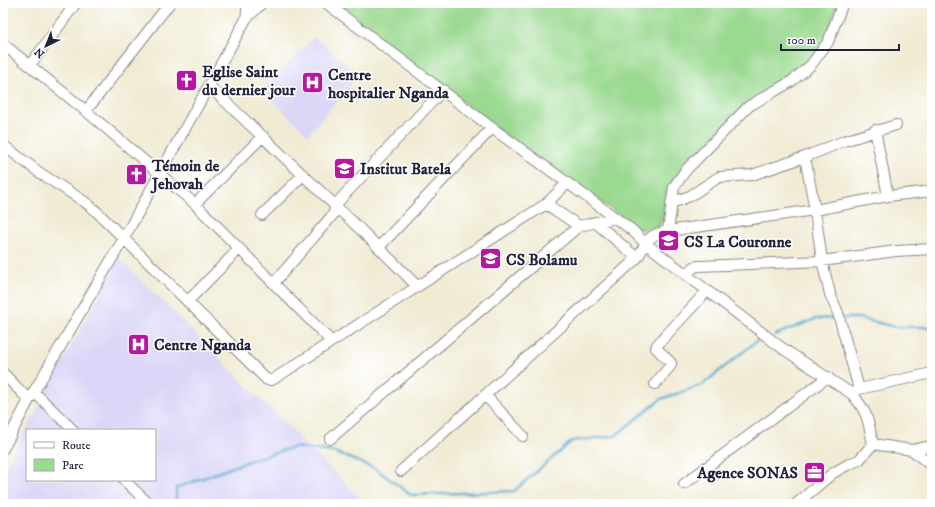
<svg xmlns="http://www.w3.org/2000/svg" width="935" height="507" viewBox="0 0 935 507" font-family="'IM FELL DW Pica',serif">
	<rect width="100%" height="100%" fill="#fff"/>
	<filter id="ink" filterUnits="userSpaceOnUse"><feTurbulence type="fractalNoise" baseFrequency=".025" numOctaves="2"/><feDisplacementMap in="SourceGraphic" scale="8" xChannelSelector="R" yChannelSelector="G"/><feConvolveMatrix kernelMatrix="1 2 1 2 8 2 1 2 1" color-interpolation-filters="sRGB"/></filter>
	<filter id="wash" filterUnits="userSpaceOnUse"><feTurbulence type="fractalNoise" baseFrequency=".012" numOctaves="4" result="noise"/><feDisplacementMap in="SourceGraphic" scale="16" xChannelSelector="R" yChannelSelector="G"/><feGaussianBlur stdDeviation="0.9" result="paint"/><feColorMatrix in="noise" values="0 0 0 0 0 0 0 0 0 0 0 0 0 0 0 0 0 1.4 0 .05"/><feComposite in="paint" operator="in"/></filter>
	<g filter="url(#wash)">
		<rect width="100%" height="100%" fill="#f1ebd4"/>
		<path fill="#dbd6f7" fill-rule="evenodd" d="M314,37L359,75L308,135L263,91Z
			M119,258L366,504H3V472ZM27,430H155V480H27Z"/>
		<path fill="#9ad990" stroke="#5e7e66" d="M333,3H838L824,42L805,66L688,163L674,178L666,192L664,210L659,227L640,229L534,156Z"/>
		<g fill="none" stroke-linecap="round" stroke-linejoin="round">
			<path stroke="#54aad1" stroke-width="2.5" d="M842,318H859L895,327H932
				M775,335L815,319L837,318
				M176,504V488L257,458L295,447L334,452L376,469L411,495L514,491L572,441L615,436L661,399L702,385L758,340"/>
		</g>
	</g>
	<g filter="url(#ink)">
		<g fill="none" stroke-linecap="round" stroke-linejoin="round">
			<defs>
				<path id="minor" d="M326,3L492,128L632,230L645,243L782,348L852,394C868,412 868,421 873,444
					M246,19L248,3
					M3,44L86,111L195,204L331,341
					M30,65L76,3
					M209,86L360,229L417,286
					M86,111L170,3
					M875,130L888,196
					M3,145L40,173L85,202L96,211L267,380H272L546,204L567,183
					M805,157L815,210L822,261L830,294L838,313L859,389
					M671,203L690,196L719,177L752,175L805,157L844,141L896,125
					M195,204L263,136
					M546,204L579,226L616,218
					M262,215L303,175
					M595,222L637,258
					M668,231L674,187L686,170L749,106L792,81L811,65L828,42L843,3
					M379,247L492,128
					M686,275L694,267L699,266L822,261L896,251L932,249
					M274,283L331,217L334,213L335,205L443,90
					M188,301L239,249
					M3,373L29,400
					M655,384L671,365V363L656,348L657,345L707,291
					M34,392L73,430
					M855,392L859,389L932,373
					M485,395L523,436
					M330,439L579,226
					M873,444L912,450L932,446
					M3,449L29,400L124,238L246,19L262,3
					M912,450L932,466
					M401,471L637,258C641,253 642,249 645,244C650,235 659,233 668,231L815,210L888,196L932,191
					M124,480L149,504
					M684,484L828,377
					M796,504L833,473L849,464L859,460L873,444"/>
			</defs>
			<use href="#minor" stroke="#8a8688" stroke-width="12"/>
			<use href="#minor" stroke="#fff" stroke-width="10"/>
		</g>
	</g>
	<defs>
		<symbol id="church-square" viewBox="-11 -11 22 22"><rect x="-9" y="-9" width="18" height="18" rx="4" fill="#b5179e" stroke="#fff"/><path d="M-1.2-6h2.4v3.5h3.3v2.4h-3.3V6h-2.4V-.1h-3.3v-2.4h3.3Z" fill="#fff"/></symbol>
		<symbol id="hospital-square" viewBox="-11 -11 22 22"><rect x="-9" y="-9" width="18" height="18" rx="4" fill="#b5179e" stroke="#fff"/><path d="M-5-5h3v3.5h4V-5h3V5h-3V1.5h-4V5h-3Z" fill="#fff"/></symbol>
		<symbol id="school-square" viewBox="-11 -11 22 22"><rect x="-9" y="-9" width="18" height="18" rx="4" fill="#b5179e" stroke="#fff"/><path d="M0-5L7-2L0 1L-7-2ZM-4 1L0 2.5L4 1V4Q0 6-4 4Z" fill="#fff"/></symbol>
		<symbol id="office-square" viewBox="-11 -11 22 22"><rect x="-9" y="-9" width="18" height="18" rx="4" fill="#b5179e" stroke="#fff"/><path d="M-6-3h4V-5.5h4V-3h4V5H-6ZM-1-4.5V-3h2v-1.5ZM-6 0V1H6V0Z" fill="#fff"/></symbol>
	</defs>
	<g fill-rule="evenodd">
		<use href="#church-square" x="174" y="68" width="25" height="25"/>
		<use href="#hospital-square" x="300" y="70" width="25" height="25"/>
		<use href="#school-square" x="332" y="156" width="25" height="25"/>
		<use href="#church-square" x="124" y="162" width="25" height="25"/>
		<use href="#school-square" x="656" y="228" width="25" height="25"/>
		<use href="#school-square" x="478" y="246" width="25" height="25"/>
		<use href="#hospital-square" x="126" y="332" width="25" height="25"/>
		<use href="#office-square" x="802" y="460" width="25" height="25"/>
	</g>
	<g text-anchor="middle" stroke-width="3" stroke-linejoin="round" paint-order="stroke">
		<g font-size="16" font-weight="bold" fill="#22223b" stroke="#fff" text-anchor="start">
			<text x="202" y="77">Eglise Saint<tspan x="202" dy="18">du dernier jour</tspan></text>
			<text x="328" y="80">Centre<tspan x="328" dy="18">hospitalier Nganda</tspan></text>
			<text x="152" y="171">Témoin de<tspan x="152" dy="18">Jehovah</tspan></text>
			<text x="360" y="174">Institut Batela</text>
			<text x="684" y="247">CS La Couronne</text>
			<text x="506" y="265">CS Bolamu</text>
			<text x="154" y="350">Centre Nganda</text>
			<text x="798" y="478" text-anchor="end">Agence SONAS</text>
		</g>
	</g>
	<rect width="935" height="507" fill="none" stroke="#fff" stroke-width="16"/>
	<rect x="26" y="429" width="130" height="52" fill="#ffffff" stroke="#a7a7b1"/>
	<rect x="34" y="442" width="20" height="6" fill="#ffffff" stroke="#a7a7b1"/>
	<text x="62" y="449" font-size="12" fill="#22223b">Route</text>
	<rect x="34" y="459" width="20" height="12" fill="#9ad990" stroke="#a7a7b1"/>
	<text x="62" y="469" font-size="12" fill="#22223b">Parc</text>
	<g transform="translate(46 46) rotate(223)" stroke="#ffffff" stroke-width="3" paint-order="stroke">
	<path d="M0-3L7 15L0 10L-7 15Z" fill="#22223b"/>
	<text y="-6" font-size="11" font-weight="bold" text-anchor="middle" fill="#22223b">N</text>
	</g>
	<path d="M781 44v6h118v-6" fill="none" stroke="#22223b" stroke-width="2"/>
	<text x="787" y="44" font-size="12" fill="#22223b" stroke="#ffffff" stroke-width="3" paint-order="stroke">100 m</text>
</svg>
